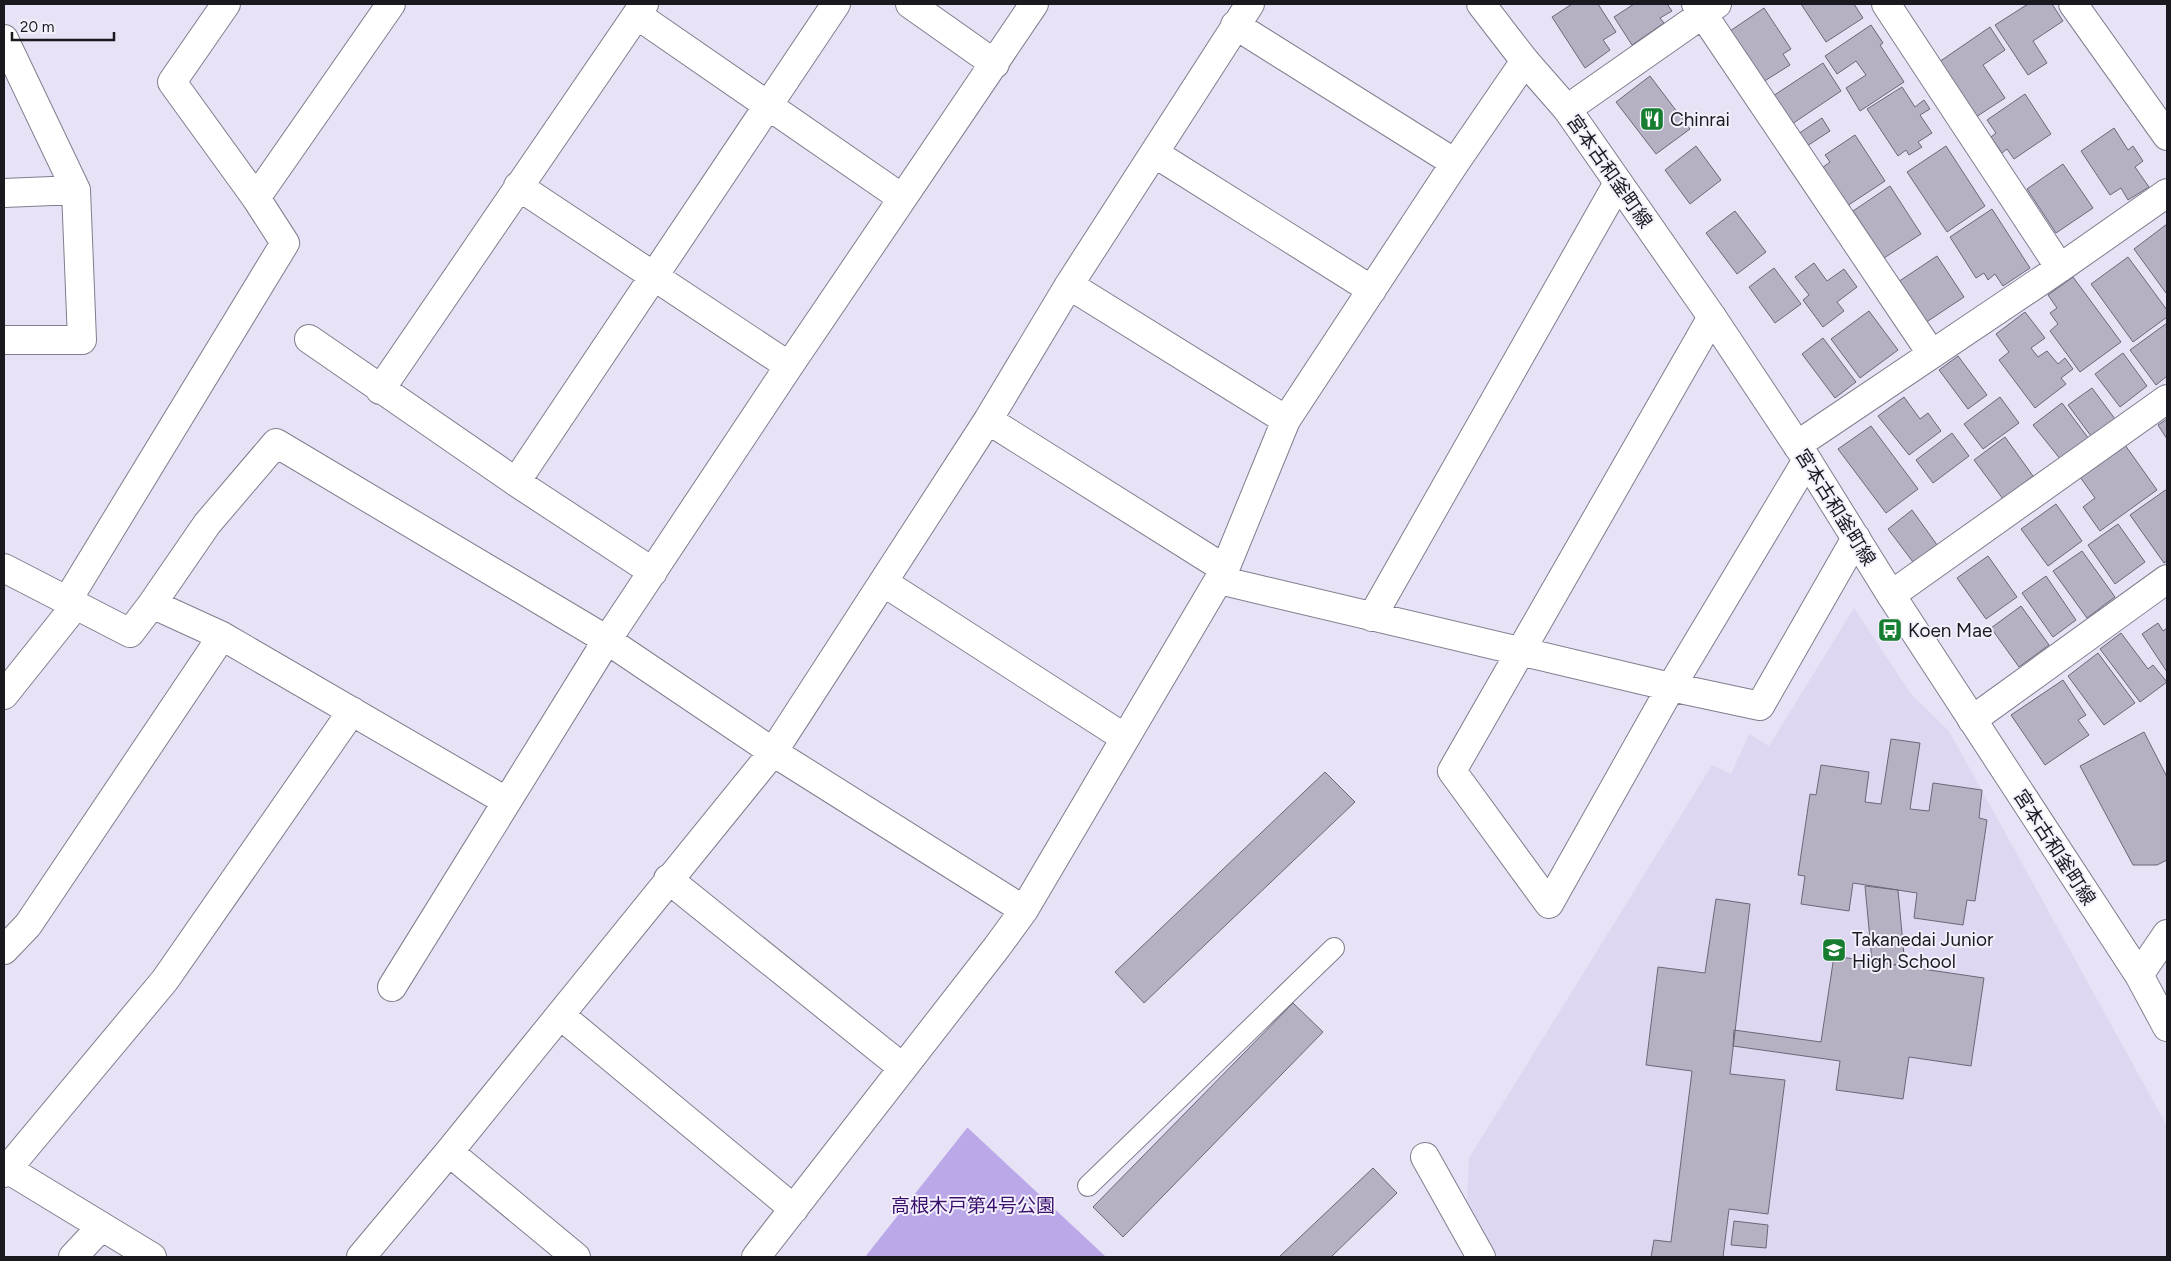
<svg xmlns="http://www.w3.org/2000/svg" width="2171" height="1261" viewBox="0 0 2171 1261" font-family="Figtree,'Noto Sans JP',sans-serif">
	<rect width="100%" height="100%" fill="#e7e2f5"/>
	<path fill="#ded7f2" d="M1854,608L1911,694L1949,731L2167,1126V1257H1497L1467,1202L1469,1158L1712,765L1731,774L1749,734L1769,746Z"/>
	<path fill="#baa8e9" d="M967,1128H968L1106,1257H865Z"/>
	<path fill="#b5b1c3" stroke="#6b6777" d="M1572,4H1598L1616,32L1603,40L1610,50L1585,68L1552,17Z
		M1634,4H1667L1672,11L1660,18L1664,23L1632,45L1614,17Z
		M1801,4H1854L1863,18L1826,42Z
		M2028,4H2052L2063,21L2033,41L2047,63L2028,75L1995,25Z
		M1764,8L1791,49L1783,54L1790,65L1763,82L1730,31Z
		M1871,25L1883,43L1880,45L1904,82L1860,111L1846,88L1866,75L1856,61L1837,74L1825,56Z
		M1990,27L2005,50L1983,65L2005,98L1976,117L1939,62Z
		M1823,63L1841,91L1792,124L1773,96Z
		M1650,76L1690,129L1656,154L1616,102Z
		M1902,87L1915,107L1924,100L1930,109L1920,115L1932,133L1918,142L1922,147L1909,155L1906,150L1898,156L1867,109Z
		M2025,94L2051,134L2014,159L2007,149L2002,153L1991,137L1996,133L1987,120Z
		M1822,118L1830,131L1807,146L1798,134Z
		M2114,128L2128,150L2133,146L2143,161L2135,167L2149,187L2128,200L2121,188L2110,195L2081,151Z
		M1855,135L1885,181L1847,206L1822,168L1830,162L1825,155Z
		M1696,146L1721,180L1690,204L1665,170Z
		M1946,146L1985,206L1947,232L1907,172Z
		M2063,164L2093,208L2056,233L2027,189Z
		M1890,186L1921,234L1884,258L1853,211Z
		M1992,209L2030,268L2003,286L1995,274L1988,280L1984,273L1976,278L1950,237Z
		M1735,211L1766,252L1737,274L1706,233Z
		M2167,224V293H2166L2134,249Z
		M1937,256L1964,297L1925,323L1898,282Z
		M2128,257L2167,310V317L2133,342L2091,284Z
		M1814,263L1827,281L1844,269L1857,287L1837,302L1844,311L1823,327L1803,300L1809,295L1795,277Z
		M1774,268L1801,304L1775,323L1749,287Z
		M2073,277L2121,342L2080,372L2050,331L2058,324L2050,313L2057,308L2048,295Z
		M1869,311L1898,350L1860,378L1831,339Z
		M2025,312L2045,338L2031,348L2038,357L2047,351L2058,364L2065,358L2073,369L2061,378L2066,384L2035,408L1999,360L2009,352L1996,334Z
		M2167,323V376L2156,385L2130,350Z
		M1823,338L1856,382L1835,398L1802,354Z
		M2123,353L2147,386L2120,407L2095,374Z
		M1958,356L1987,395L1968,409L1939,370Z
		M2092,388L2115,419L2091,436L2068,405Z
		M1904,397L1920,419L1928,413L1941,431L1909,455L1878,416Z
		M2000,397L2019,423L1983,449L1964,424Z
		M2062,403L2089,439L2061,460L2033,425Z
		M2167,419V439L2158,425Z
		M1871,426L1918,489L1886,513L1838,449Z
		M1952,433L1969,456L1933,483L1916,460Z
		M2005,437L2033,476L2003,499L1974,460Z
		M2125,445L2157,490L2100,531L2083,507L2095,498L2080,477Z
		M2167,489V561L2164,563L2130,515Z
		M2056,504L2082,541L2048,566L2021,529Z
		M1912,510L1940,549L1916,566L1888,529Z
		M2118,524L2145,562L2115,584L2088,545Z
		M2082,551L2115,597L2087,618L2053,571Z
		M1988,556L2017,597L1986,619L1957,578Z
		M2046,576L2076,620L2053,637L2022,593Z
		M2021,606L2049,645L2019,667L1991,628Z
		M2158,623L2163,631L2167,628V672L2142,634Z
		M2121,633L2148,669L2153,665L2167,682L2140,702L2100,649Z
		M2098,653L2135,703L2104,725L2068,676Z
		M2063,680L2086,715L2078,720L2089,735L2045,765L2011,715Z
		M2144,732L2167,777V860L2157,865H2133L2080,766Z
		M1891,739L1920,743L1910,809L1929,811L1933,783L1982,790L1979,818L1987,820L1975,901L1967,900L1963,925L1914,918L1917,893L1853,883L1849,911L1801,904L1805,876L1798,875L1810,794L1816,795L1821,765L1869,772L1865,802L1881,804Z
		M1325,772L1355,802L1144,1003L1115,972Z
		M1865,886L1898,890L1905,966L1872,961Z
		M1716,899L1750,904L1730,1074L1785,1080L1768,1214L1729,1209L1723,1257H1651L1654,1240L1671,1242L1692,1071L1646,1065L1658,967L1705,973Z
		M1834,956L1984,978L1971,1066L1909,1057L1903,1099L1836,1090L1840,1061L1733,1046L1734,1030L1821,1042Z
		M1293,1003L1323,1032L1123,1237L1093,1207Z
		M1373,1168L1397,1193L1331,1257H1279Z
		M1734,1221L1768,1225L1766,1248L1731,1245Z"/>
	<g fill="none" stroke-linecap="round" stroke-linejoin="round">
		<defs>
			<path id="service" d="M1088,1186L1334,948"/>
			<path id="minor" d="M910,4L995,64
				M1696,4L1931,353
				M1886,4L2060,268
				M2073,4L2167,136
				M637,15L902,198
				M1235,25L1455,163
				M4,39L76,190L82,340H4
				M1567,109L1717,4
				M1154,153L1372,290
				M518,186L789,366
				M4,193L76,190
				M256,198L391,4
				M1069,285L1286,420
				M1712,317L1452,771L1549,904L1671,687L1807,460
				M309,339L516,482L653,572
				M380,390L644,4
				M988,420L1225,569
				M1797,445L2060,268L2167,193
				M516,482L836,4
				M4,568L130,633L152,604L222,636L506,801
				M1219,580L1671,687L1760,706L1856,538
				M883,582L1125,738
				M1891,595L2167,399
				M67,601L285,243L256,198L172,82L226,4
				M152,604L207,524L276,443L607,640L773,752L1024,910
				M1372,617L1618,183
				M4,695L75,606
				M1972,720L2167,579
				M668,879L903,1068
				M4,950L28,925L222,636
				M392,987L607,640L789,366L1034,4
				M560,1015L794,1209
				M449,1152L576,1257
				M4,1167L152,1257
				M4,1173L165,980L352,711
				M73,1257L101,1227
				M361,1257L449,1152L773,752L988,420L1069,285L1250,4
				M756,1257L997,947L1024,910L1225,569L1286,420L1455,163L1525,61"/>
			<path id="tertiary" d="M1481,4L1525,61L1567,109L1712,317L1807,460L1891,595L2139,975L2167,1027
				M2139,975L2167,934
				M1425,1157L1481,1257"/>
		</defs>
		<use href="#service" stroke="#817d8e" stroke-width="22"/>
		<use href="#minor" stroke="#817d8e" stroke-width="30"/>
		<use href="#tertiary" stroke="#817d8e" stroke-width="30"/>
		<use href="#service" stroke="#fff" stroke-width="20"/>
		<use href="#minor" stroke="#fff" stroke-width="28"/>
		<use href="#tertiary" stroke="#fff" stroke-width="28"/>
	</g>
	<defs>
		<symbol id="restaurant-square" viewBox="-11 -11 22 22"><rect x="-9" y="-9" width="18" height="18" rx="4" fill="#177e31" stroke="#f3f0fc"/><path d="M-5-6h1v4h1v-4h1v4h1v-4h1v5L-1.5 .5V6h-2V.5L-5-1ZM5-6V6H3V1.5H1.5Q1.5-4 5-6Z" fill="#fff"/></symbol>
		<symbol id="bus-square" viewBox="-11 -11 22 22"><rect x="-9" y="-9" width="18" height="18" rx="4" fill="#177e31" stroke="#f3f0fc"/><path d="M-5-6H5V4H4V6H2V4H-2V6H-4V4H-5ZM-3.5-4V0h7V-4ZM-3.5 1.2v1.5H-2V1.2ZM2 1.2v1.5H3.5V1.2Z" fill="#fff"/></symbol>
		<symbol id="school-square" viewBox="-11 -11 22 22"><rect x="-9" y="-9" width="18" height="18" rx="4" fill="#177e31" stroke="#f3f0fc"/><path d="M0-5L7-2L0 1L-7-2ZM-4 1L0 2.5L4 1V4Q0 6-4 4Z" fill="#fff"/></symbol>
	</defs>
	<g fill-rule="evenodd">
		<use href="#restaurant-square" x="1638" y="105" width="28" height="28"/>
		<use href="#bus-square" x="1876" y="616" width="28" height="28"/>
		<use href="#school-square" x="1820" y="936" width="28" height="28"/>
	</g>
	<g text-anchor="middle" stroke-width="4" stroke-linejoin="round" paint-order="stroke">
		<g font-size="19" fill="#1a191f" stroke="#f3f0fc" text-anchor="start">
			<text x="1670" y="126">Chinrai</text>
			<text x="1908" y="637">Koen Mae</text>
			<text x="1852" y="946">Takanedai Junior<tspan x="1852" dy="22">High School</tspan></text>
		</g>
		<g font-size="19" fill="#1a191f" stroke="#f3f0fc">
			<text transform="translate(1610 171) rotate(55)" y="7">宮本古和釜町線</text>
			<text transform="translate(1836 507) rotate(58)" y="7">宮本古和釜町線</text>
			<text transform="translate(2055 847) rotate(57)" y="7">宮本古和釜町線</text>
		</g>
		<g font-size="19" fill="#3b116e" stroke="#f3f0fc">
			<text x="973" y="1212">高根木戸第4号公園</text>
		</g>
	</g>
	<rect width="2171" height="1261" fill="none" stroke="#1a191f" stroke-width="10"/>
	<path d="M12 32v8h102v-8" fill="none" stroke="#1a191f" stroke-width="2.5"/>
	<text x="20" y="32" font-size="15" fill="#1a191f" stroke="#f3f0fc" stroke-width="4" paint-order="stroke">20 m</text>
</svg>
